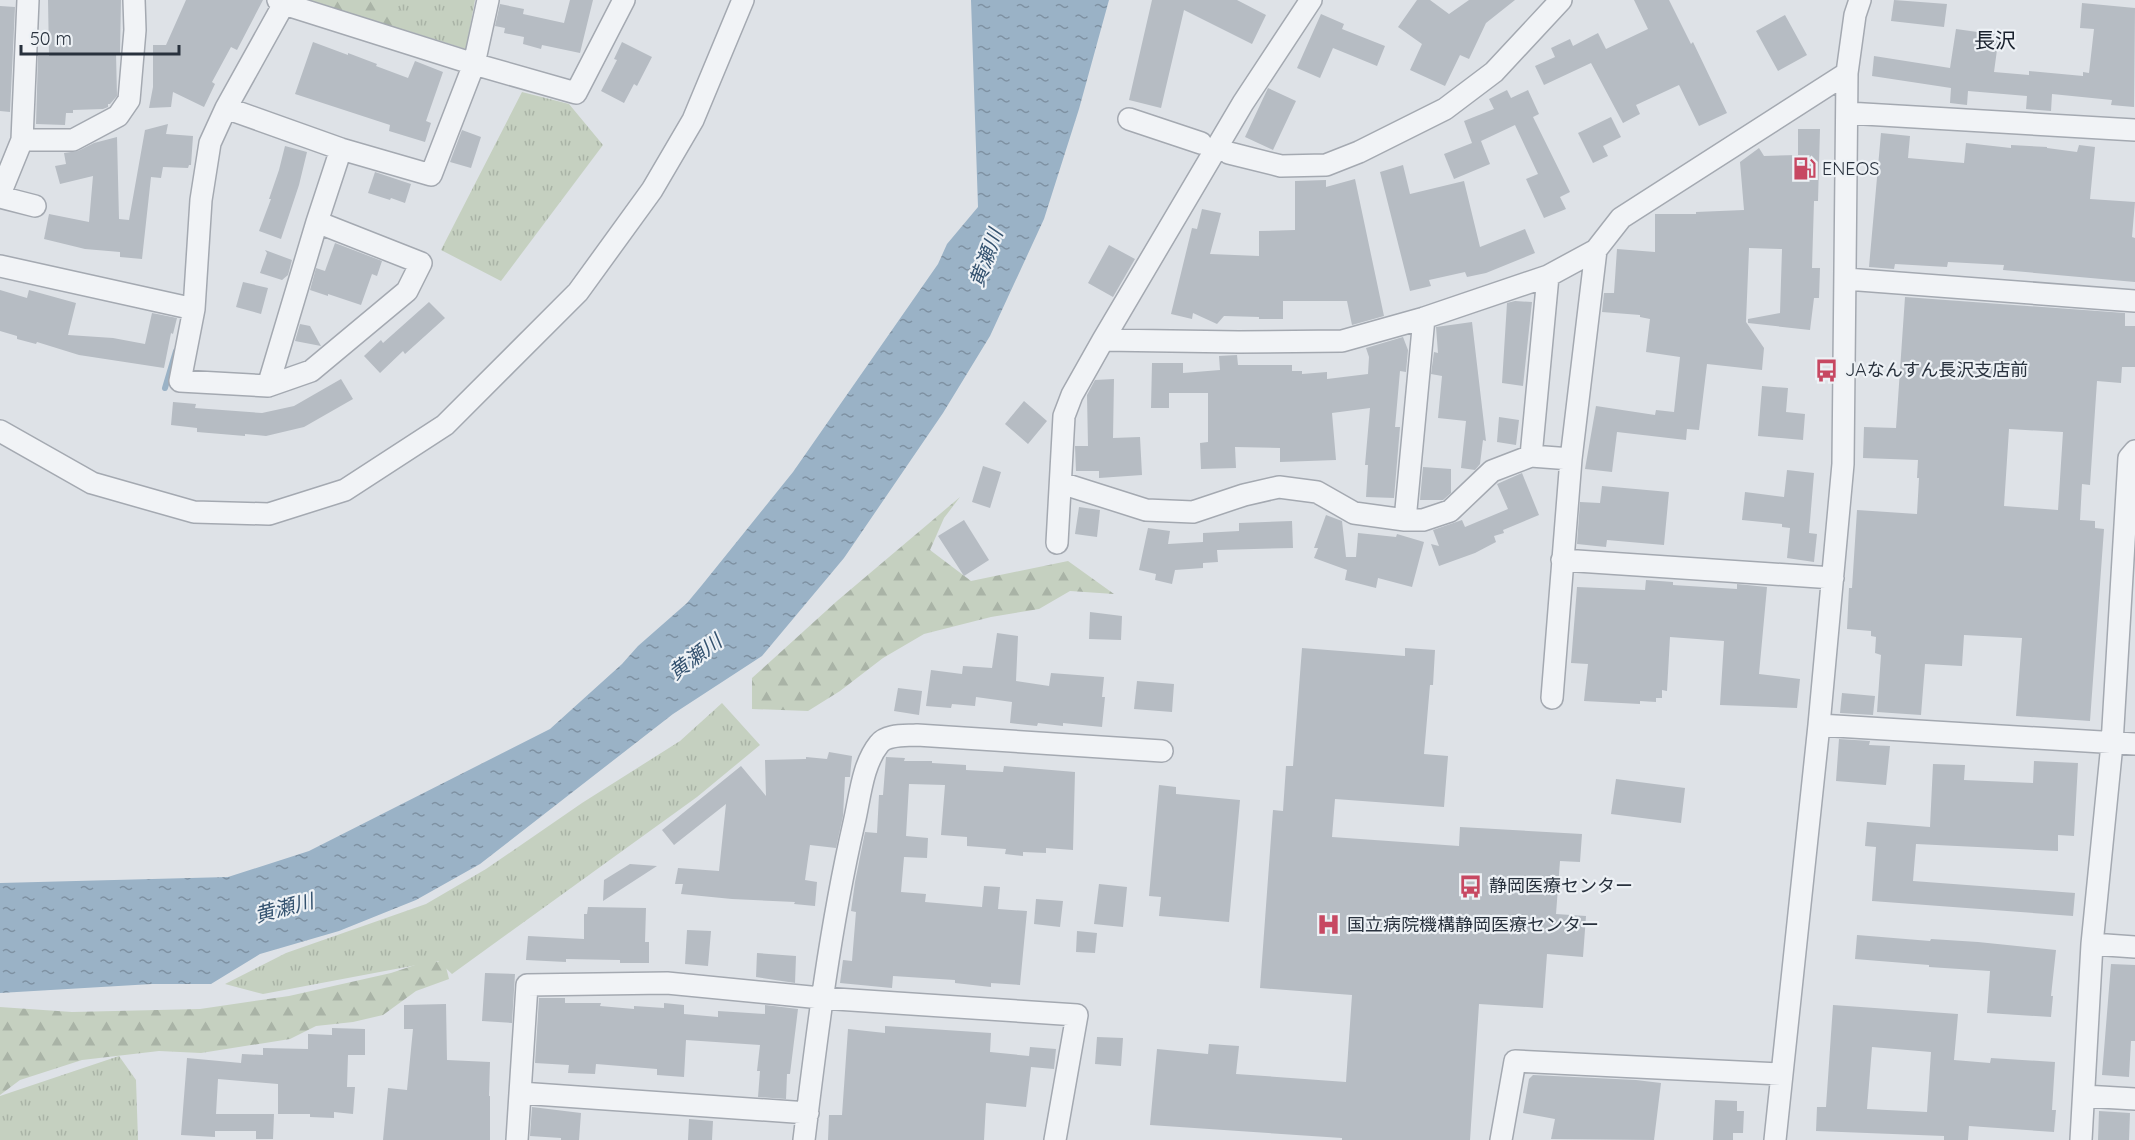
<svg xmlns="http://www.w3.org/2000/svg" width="2135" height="1140" viewBox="0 0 2135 1140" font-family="Quicksand,'Noto Sans JP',sans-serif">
	<defs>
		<pattern id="grass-tufts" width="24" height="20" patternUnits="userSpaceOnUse" patternTransform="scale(1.5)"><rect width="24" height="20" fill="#c5d0c0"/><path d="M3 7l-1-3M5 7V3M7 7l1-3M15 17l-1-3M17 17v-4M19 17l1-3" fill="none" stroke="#a9b3a6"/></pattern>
		<pattern id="forest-firs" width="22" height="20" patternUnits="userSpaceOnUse" patternTransform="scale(1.5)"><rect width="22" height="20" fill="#c5d0c0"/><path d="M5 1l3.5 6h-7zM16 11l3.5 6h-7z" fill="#a9b3a6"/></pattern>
		<pattern id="water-ripples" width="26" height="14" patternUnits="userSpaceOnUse" patternTransform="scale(1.5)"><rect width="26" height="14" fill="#9ab2c6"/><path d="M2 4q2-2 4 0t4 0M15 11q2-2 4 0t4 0" fill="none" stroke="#7e91a2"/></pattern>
	</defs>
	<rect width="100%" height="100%" fill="#dee2e7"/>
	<path fill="url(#grass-tufts)" d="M309,0H475L466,49Z
		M522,92L569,104L603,145L501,281L441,250Z
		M722,703L760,745L697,797L452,974L438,961L263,994L225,984L286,953L426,904L486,869L582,803L680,741Z
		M119,1056L136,1080L138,1140H0V1096Z"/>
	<path fill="url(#forest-firs)" d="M307,0H374L405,12L410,23L404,38Z
		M960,497L944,518L930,550L971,581L1068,561L1114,594L1070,591L1039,609L991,617L924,634L883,658L840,691L808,711L752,709V678L837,601Z
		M430,960L445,963L449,979L416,991L383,1015L353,1022L316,1026L290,1039L201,1053L159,1051L82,1060L20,1080L0,1095V1007L72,1012L200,1009L289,996L391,973Z"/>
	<path fill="url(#water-ripples)" d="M971,0H1109L1079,109L1044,219L990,336L943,413L844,558L762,656L673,714L480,864L416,900L339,931L260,954L211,984H152L0,993V883L228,877L309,851L550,729L622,664L638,646L687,603L702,585L793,472L938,264L947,244L978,207Z"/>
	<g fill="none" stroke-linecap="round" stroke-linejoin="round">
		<path stroke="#9ab2c6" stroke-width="6" d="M165,388L176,351"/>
	</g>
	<path fill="#b6bcc3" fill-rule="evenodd" d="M48,0H121L120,53H116L117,96L110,104H108V107L103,109L73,110V113H66L65,125L36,124L38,56H49Z
		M186,0H263L237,50L231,47L212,82L215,84L204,107L173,92L171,107L149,108L153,87V45H166Z
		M570,0H593L580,53L542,45L541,49L523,44L524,37L504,33L505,28L495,26L500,4L524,9L523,14L564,23Z
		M1152,0H1237L1266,15L1252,44L1184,10L1161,108L1129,100Z
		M1417,0H1430L1449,14L1469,0H1515L1486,23L1469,59L1460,55L1445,86L1410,70L1422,44L1398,27Z
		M1634,0H1669L1691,44L1693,42L1727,113L1699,126L1679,85L1636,105L1640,114L1623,123L1591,63L1544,85L1535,66L1555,57L1551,48L1570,39L1573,46L1598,33L1606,49L1648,29Z
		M1894,0L1947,4L1944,27L1891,21Z
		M2082,3L2135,8L2134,107L2111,105L2112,100L2052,94L2051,111L2026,109L2027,96L1968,91L1967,105L1950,103L1951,88L1872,76L1874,56L1950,68L1956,29L1999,35L1994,72L2029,75V71L2083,76V72L2089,73L2094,29L2080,28Z
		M0,6L15,7L10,112L0,111Z
		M1321,14L1344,24L1342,29L1385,46L1377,66L1333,48L1320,78L1297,68Z
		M1785,15L1807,55L1778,71L1756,31Z
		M313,42L348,55V53L377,64L376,66L408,78L415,61L443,72L426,121L431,123L425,142L389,131L390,125L295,94Z
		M622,42L652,57L637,86L634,84L624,103L601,91L617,60L614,59Z
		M1268,88L1296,101L1273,150L1245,137Z
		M1507,90L1511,98L1528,90L1539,114L1533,117L1570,192L1560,197L1566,209L1544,218L1526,179L1538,174L1515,125L1481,141L1490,164L1454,179L1444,154L1472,143L1464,121L1494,109L1489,99Z
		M1611,117L1621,137L1603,146L1608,156L1593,163L1578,133Z
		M168,124L166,134L193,136L191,165H189L188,168L163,167L161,178L151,177L142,259L120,257V252L85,249L44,239L49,214L89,222L93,176L60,184L55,166L66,164L64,153L78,151L94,143L117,137L119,219L129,220L145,130Z
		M1798,129H1820L1818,201H1814L1812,268H1820L1819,298H1814L1810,330L1748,323V319L1780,313L1782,249L1749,248L1746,322L1764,348L1762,370L1707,364L1699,430L1687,429L1686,440L1617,432L1612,472L1585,469L1596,406L1655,415L1656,410L1674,412L1680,357L1646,352L1650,319L1640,317V315L1602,312L1604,293H1614L1617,249L1655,252V214H1696V212L1744,210L1740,162L1759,148L1764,156L1798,155Z
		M462,130L481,137L471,168L450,162Z
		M1881,133L1910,136L1908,158L1964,163L1966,143L2011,148V145L2047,147V148L2077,152L2079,145L2095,147L2090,199L2135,202L2132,237L2135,238V282L2003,270L2004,265L1948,262L1947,267L1895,264L1894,269L1869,267Z
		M285,146L307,152L299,185L281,239L259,231L271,199H269L279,170Z
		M1403,165L1410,194L1464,181L1480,247L1525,229L1535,253L1486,273L1467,277L1465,272L1429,280L1431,286L1410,291L1380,172Z
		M375,172L411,184L405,203L391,198L390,200L368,193Z
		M1355,179L1384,316L1352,325L1347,301H1283V319H1259V317L1224,316L1217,324L1193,313L1192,319L1171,314L1192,228L1197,229L1202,209L1221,213L1210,254L1259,256V231L1295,230V181L1326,180V187Z
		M335,243L382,261L377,276L372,274L361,305L328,294V296L310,290L316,268L325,271Z
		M1109,245L1135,259L1113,297L1088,283Z
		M265,250L292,260L288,275L282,280L260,273L267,253Z
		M243,282L268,288L261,314L236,307Z
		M0,290L27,298L29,290L76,303L68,335L113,338L145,344L152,313L177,318L173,334L171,333L164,368L79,355L37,342L36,344L17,339V336L0,331Z
		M1905,297L2125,313V326H2135V367H2122L2121,383L2097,381L2090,485L2082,484L2080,520L2095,521V528L2104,529L2090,721L2016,716L2022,638L1964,635L1962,666L1925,664L1921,715L1877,712L1881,655L1875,653L1876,637L1871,636V631L1847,629L1849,588H1852L1857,510L1917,514L1919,478H1917L1918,460L1863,458L1864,427L1896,428ZM2009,429L2063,432L2058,510L2004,506Z
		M1515,301L1532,302L1523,386L1502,383L1507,303Z
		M429,302L445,318L405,354L403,351L380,373L364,356L381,340L383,343Z
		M1472,322L1486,441L1483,440L1480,464L1475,470L1461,468L1466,421L1438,418L1442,376L1431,374L1434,352L1438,353L1436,327Z
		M300,324L310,326L321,346L295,341Z
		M1403,337L1408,350L1406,372L1400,371L1395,427H1400L1394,498L1366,497L1368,465H1365L1370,408L1332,413L1336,460L1280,462V448L1235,447L1236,468L1201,469L1200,443L1208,442V393H1169V408H1151L1152,363H1183V373L1220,370L1219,356L1237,355L1238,365H1292V371H1302V374L1327,372V379L1368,374L1369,357L1366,348Z
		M341,379L353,399L304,427L266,436L245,434V436L197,432V428L171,425L173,402L196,404L195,408L262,413L294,406Z
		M1114,379L1113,438L1140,437L1142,475L1099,478V471H1076L1075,446H1088L1087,395L1095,380Z
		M1762,386L1788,388L1786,412L1805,414L1803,440L1758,436Z
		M1024,401L1047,421L1028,444L1005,424Z
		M1499,417L1519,420L1516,445L1497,442Z
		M983,466L1001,472L990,508L972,502Z
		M1423,467L1451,469V493L1443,500H1420Z
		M1787,470L1814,473L1809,533L1817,534L1814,562L1787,558L1790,528L1782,527V524L1742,520L1745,492L1784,497Z
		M1522,473L1539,515L1503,530L1504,533L1494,536L1496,542L1475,553L1439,566L1431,544L1439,546L1433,530L1462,520L1465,527L1508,509L1497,484Z
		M1602,486L1669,492L1664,545L1607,540L1606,547L1577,544L1580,502L1600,503Z
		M1079,507L1100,510L1097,537L1075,534Z
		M1326,515L1342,521L1346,557H1356L1358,533L1396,537L1397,534L1424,542L1412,587L1378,578L1376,588L1345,580L1347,570L1314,558L1318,548H1314Z
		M964,520L989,560L964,576L938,536Z
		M1292,521L1293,548L1217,550L1218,562L1203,563V568L1175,570L1172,584L1155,580L1156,574L1139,570L1148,528L1170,531L1168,544L1203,542V533L1239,531V523Z
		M1646,580L1673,582V585L1737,589V584L1767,587L1759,674L1800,679L1797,708L1720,705L1724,641L1670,637L1667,691L1662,690V698H1656V702L1640,701V704L1584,701L1588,664L1571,663L1577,587L1645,590Z
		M1090,612L1122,616L1121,640L1089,639Z
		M997,633L1018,636L1016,681L1049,686L1051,673L1104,677L1102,697H1105L1102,727L1063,723V726L1038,723L1037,726L1010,723L1012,702L976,697L975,706L952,704L951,708L926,706L931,670L962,674L963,666L992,668Z
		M1302,648L1405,656V648L1435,650L1433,685H1430L1424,754L1448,756L1444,807L1335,799L1332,837L1459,846L1460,827L1582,834L1580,862L1560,861L1556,914L1586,916L1583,957L1547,954L1543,1008L1479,1004L1470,1140H1342V1138L1150,1125L1157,1049L1208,1054L1209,1044L1239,1046L1236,1074L1346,1082L1352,995L1260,988L1273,810L1283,811L1286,766H1293Z
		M1137,681L1174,684L1172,712L1134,709Z
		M898,688L922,691L919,715L894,711Z
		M1842,693L1875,696L1873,715L1840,713Z
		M1839,739L1870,741L1869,745L1890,746L1886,785L1836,781Z
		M829,752L852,756L850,777H845L843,816L836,848L810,845L805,880L817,882L815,906L794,904L795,902L732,899L681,894L683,884H675L678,868L719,871L726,804L674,845L662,830L741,766L766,796L765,760L806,759V757L827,759Z
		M886,757L905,758L904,761H932V763L966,765V770L1003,772L1004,766L1075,772L1073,850L1046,848V853L1023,852V856L1005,854L1006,849L967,846V837L941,835L945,785L909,784L906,836L928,838L927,858L904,857L901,892L926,894L925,902L982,907L984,886L1000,887L998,909L1027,911L1020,985L991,983V987L955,983V980L893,976L892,988L840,983L843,960L852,961L856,912L851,911L855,882L865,832L877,833L879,795H883Z
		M2034,761L2078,763L2074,836L2058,835V851L1916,844L1913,881L2075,893L2073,916L1872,901L1876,847L1865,846L1867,822L1930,827L1933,764L1965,765L1964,780L2033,783Z
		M1616,779L1685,788L1681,823L1611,814Z
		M1159,785L1176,787V794L1240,800L1229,922L1159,916L1161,897L1149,896Z
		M630,864L657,866L603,901L604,880Z
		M1099,884L1127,887L1123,927L1094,924Z
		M1036,899L1063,901L1060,927L1034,924Z
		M588,907L646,908L645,942H649V963H620V960L566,959V962L526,960L528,936L584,939V914H587Z
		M687,930L711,931L708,966L685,964Z
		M1077,931L1097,933L1095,953L1076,952Z
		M1857,935L1930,941L1931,939L1978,942L2056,950L2051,996H2053L2051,1017L1987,1013L1990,971L1929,967V965L1855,959Z
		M757,953L796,956L795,983L756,977Z
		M2111,964L2135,965V1041H2131L2129,1077L2102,1075Z
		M485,973L515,974L512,1023L482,1021Z
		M539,998H565V1003H601L600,1006L634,1009V1006L664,1008V1003L684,1005V1014L718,1017V1011L765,1014V1005L798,1009L790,1074H787L786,1099L758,1097L760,1071H757L760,1045L686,1040L684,1077L657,1075V1069L596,1064L595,1074L568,1073L569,1065L535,1063Z
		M446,1004L447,1060L490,1062L489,1096H490V1140H383L388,1088L407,1090L413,1029H404V1005Z
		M1833,1005L1958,1014L1954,1060L1990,1063L1991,1058L2055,1062L2052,1110H2056L2054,1132L1969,1126L1968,1140H1944V1136L1816,1131L1817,1107H1826ZM1872,1047L1931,1052L1927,1112L1867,1109Z
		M885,1026L991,1033L990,1052L1029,1056L1030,1047L1056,1049L1054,1069L1031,1067L1026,1107L986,1103L984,1140H828L829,1115H842L848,1029L885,1033Z
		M332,1028L365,1029V1055H348L347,1087H355L353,1114L334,1112V1118L310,1117V1114H278V1084L218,1079L216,1114H274L273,1139H256V1131H215V1137L181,1135L187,1058L241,1063L242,1054L263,1055V1048L308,1049V1034L332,1035Z
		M1097,1037L1123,1038L1121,1066L1095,1064Z
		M1533,1075L1636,1080L1661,1083L1654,1140L1551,1139L1555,1119L1523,1113L1529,1079Z
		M1715,1100L1737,1101V1111H1744L1743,1133H1733V1140H1713Z
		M532,1107L581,1113L579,1140H561V1138L530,1136Z
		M2099,1111L2130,1113L2129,1140H2098Z
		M689,1119L713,1121L712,1140H688Z"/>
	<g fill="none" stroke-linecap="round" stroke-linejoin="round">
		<defs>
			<path id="minor" d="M278,0L284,4L474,64L576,93L624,0
				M286,0L226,108L210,143L201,200L194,309L180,381L268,386L317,222L341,149
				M226,108L341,149L431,175L474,64L488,0
				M1847,113L2135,130
				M1129,119L1201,143
				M22,140H73L118,116L129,100L135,30L134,0
				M1229,153L1281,166L1326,165L1359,152L1445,109L1494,72L1561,0
				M0,194L22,140L28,0
				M0,197L35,206
				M0,266L194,309
				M1846,279L2135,301
				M1103,340L1239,342L1342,341L1424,318L1548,276L1596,250L1621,218L1847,73
				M268,386L311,371L407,291L421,263L317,222
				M0,431L92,483L194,512L269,514L345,490L445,425L578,292L652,190L693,120L743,0
				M1531,456L1548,276
				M1061,483L1146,510L1193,512L1244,495L1279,487L1317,492L1354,513L1405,520L1424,318
				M1405,520H1423L1450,511L1492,471L1531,456L1571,459
				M1057,543L1064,416L1072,395L1103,340L1243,103L1311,0
				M1562,560L1833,578
				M1552,698L1571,459L1596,250
				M1819,725L2135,744
				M2092,944L2135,947
				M520,1093L808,1113
				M2084,1096L2135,1099
				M517,1140L527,985L667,983L821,998L1077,1015L1055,1140
				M804,1140C817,1033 830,928 854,823C860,798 862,765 879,744C887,734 905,736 917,735L1162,751
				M1501,1140L1515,1061L1781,1074
				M1775,1140L1819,725L1843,464L1847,73L1855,15L1860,0
				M2081,1140L2092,944L2112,744L2129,458L2135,451"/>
		</defs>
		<use href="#minor" stroke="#a4a9b1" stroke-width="24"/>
		<use href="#minor" stroke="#f1f3f6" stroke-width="21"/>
	</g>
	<defs>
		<symbol id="fuel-bare" viewBox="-9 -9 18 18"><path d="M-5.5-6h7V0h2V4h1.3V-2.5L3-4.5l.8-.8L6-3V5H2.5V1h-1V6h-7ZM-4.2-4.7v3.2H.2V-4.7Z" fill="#c74862" stroke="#edf1f5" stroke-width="2.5" paint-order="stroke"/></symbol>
		<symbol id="bus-bare" viewBox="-9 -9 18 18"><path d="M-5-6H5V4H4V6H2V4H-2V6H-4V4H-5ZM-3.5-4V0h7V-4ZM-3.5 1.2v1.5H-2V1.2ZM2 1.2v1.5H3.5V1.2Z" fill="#c74862" stroke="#edf1f5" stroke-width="2.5" paint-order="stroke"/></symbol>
		<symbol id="hospital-bare" viewBox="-9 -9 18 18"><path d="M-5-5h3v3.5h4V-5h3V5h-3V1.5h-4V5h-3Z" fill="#c74862" stroke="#edf1f5" stroke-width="2.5" paint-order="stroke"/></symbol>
	</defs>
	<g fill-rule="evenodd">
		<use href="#fuel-bare" x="1788" y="152" width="33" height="33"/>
		<use href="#bus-bare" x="1810" y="354" width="33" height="33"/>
		<use href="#bus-bare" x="1454" y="870" width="33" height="33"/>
		<use href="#hospital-bare" x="1312" y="908" width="33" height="33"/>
	</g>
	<g text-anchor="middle" stroke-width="4.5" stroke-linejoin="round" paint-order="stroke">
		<g font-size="18" fill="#28313d" stroke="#edf1f5" text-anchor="start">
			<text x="1822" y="175">ENEOS</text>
			<text x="1845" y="376">JAなんすん長沢支店前</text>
			<text x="1489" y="892">静岡医療センター</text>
			<text x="1347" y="931">国立病院機構静岡医療センター</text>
		</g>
		<g font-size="20" font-style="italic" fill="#34526f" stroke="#edf1f5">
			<text transform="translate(986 258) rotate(-70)" y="7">黄瀬川</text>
			<text transform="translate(695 657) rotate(-37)" y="7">黄瀬川</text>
			<text transform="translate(284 908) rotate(-15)" y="7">黄瀬川</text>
		</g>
		<g font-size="21" fill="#1a222e" stroke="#edf1f5">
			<text x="1995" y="48">長沢</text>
		</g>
	</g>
	<path d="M21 45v9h158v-9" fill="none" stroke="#28313d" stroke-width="3"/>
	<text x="30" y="45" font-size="18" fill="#28313d" stroke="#edf1f5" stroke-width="4.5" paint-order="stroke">50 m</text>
</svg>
